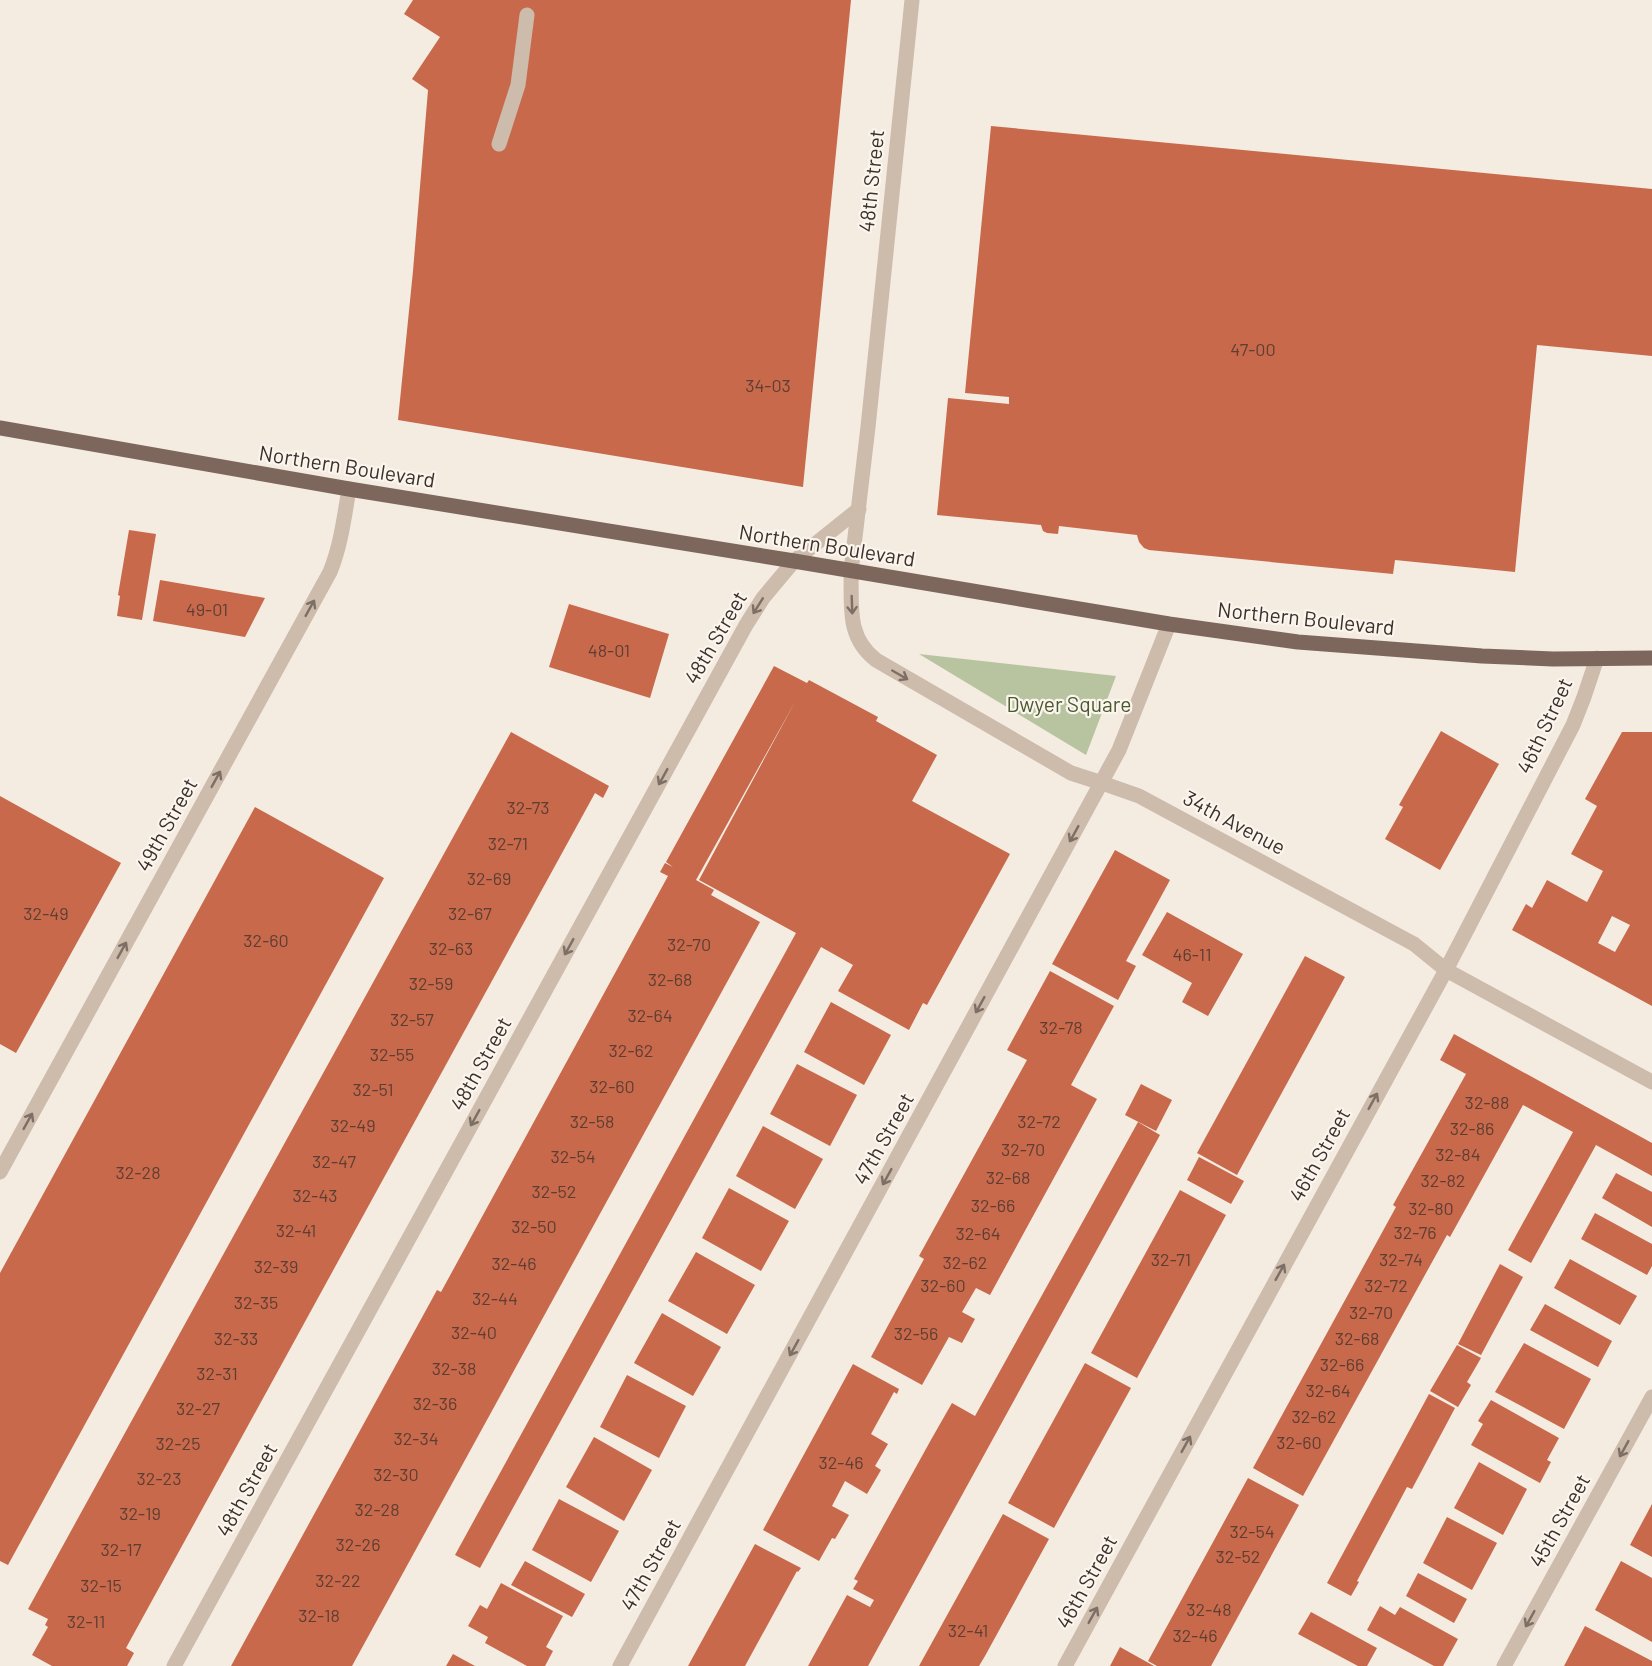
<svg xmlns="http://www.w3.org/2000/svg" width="1652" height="1666" viewBox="0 0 1652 1666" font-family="Barlow,sans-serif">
	<rect width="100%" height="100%" fill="#f4ebe1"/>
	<path fill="#b8c4a0" d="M919,654L1107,675L1116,676L1086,755Z"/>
	<path fill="#c8694b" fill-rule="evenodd" d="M413,0H851L803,487L398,420L413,271L428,90L412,79L440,37L404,14Z
		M991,126L1652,189V356L1537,345L1515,572L1395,560L1393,574L1149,550L1144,548L1139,542L1137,535L1059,526L1058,534L1047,533L1043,531L1041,525L937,515L948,398L1009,404V397L965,393Z
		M129,530L156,534L142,620L117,616L120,596L118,595Z
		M160,580L265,598L245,637L153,621Z
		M569,604L669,634L650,698L549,667Z
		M774,666L807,683L809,680L878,717L876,721L937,755L912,801L1010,854L927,1005L923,1003L909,1030L838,991L853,965L821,947L480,1568L455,1555L796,933L699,880L796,700L696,880L714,890L711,895L760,922L352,1666H231L437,1290L441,1292L668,876L660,872L665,863L673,867L666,862Z
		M1441,731L1499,764L1440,870L1385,839L1403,807L1399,805Z
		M511,732L609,786L603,798L595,793L126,1648L134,1653L127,1666H52L32,1655L48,1627L45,1625L48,1619L28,1609Z
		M1622,732H1652V1006L1512,930L1526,904L1532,908L1547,880L1587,902L1603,871L1571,854L1597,806L1585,799ZM1612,916L1630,925L1615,952L1598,943Z
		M0,796L121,863L16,1053L0,1044Z
		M255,807L384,878L8,1565L0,1561V1273Z
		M1115,850L1170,880L1126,961L1136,966L1118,1000L1052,964Z
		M1167,912L1243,954L1208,1016L1182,1002L1192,983L1142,955Z
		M1305,956L1345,977L1237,1175L1197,1153Z
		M1050,971L1114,1006L1071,1085L1097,1099L990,1295L976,1288L962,1312L975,1319L962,1343L949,1337L922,1385L871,1357L924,1259L919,1256L1027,1060L1007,1050Z
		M831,1002L891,1035L864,1085L804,1052Z
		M1454,1034L1652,1143V1176L1596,1145L1531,1263L1508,1250L1573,1132L1523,1105L1450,1237L1447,1235L1303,1496L1253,1468L1396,1207L1393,1205L1466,1074L1440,1060Z
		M797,1064L857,1095L830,1146L770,1114Z
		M1141,1084L1172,1100L1156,1131L1125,1115Z
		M1138,1122L1160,1135L868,1666H808L847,1595L870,1607L874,1600L853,1589L858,1581L854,1579L932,1438L952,1403L975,1416Z
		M763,1126L823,1159L795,1209L736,1176Z
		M1199,1157L1244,1181L1231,1204L1187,1180Z
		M1616,1173L1652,1192V1227L1602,1198Z
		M729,1188L789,1221L761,1271L702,1238Z
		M1180,1190L1226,1215L1137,1378L1091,1353Z
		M1595,1213L1652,1244V1266L1647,1275L1581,1239Z
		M696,1252L755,1285L727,1334L668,1301Z
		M1570,1259L1637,1296L1620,1325L1554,1288Z
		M1500,1264L1523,1277L1481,1355L1458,1344Z
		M1545,1304L1612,1341L1598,1367L1530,1330Z
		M662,1313L721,1347L693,1396L634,1363Z
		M1524,1343L1591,1379L1564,1429L1495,1392Z
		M1457,1345L1481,1358L1467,1382L1471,1385L1458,1407L1430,1391Z
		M1085,1363L1131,1388L1054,1528L1008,1503Z
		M853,1364L899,1389L897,1394L894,1392L871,1434L888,1444L875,1466L881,1470L867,1494L845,1481L832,1506L849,1515L835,1539L832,1538L819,1561L763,1530Z
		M627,1375L686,1406L659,1458L600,1427Z
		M1429,1394L1455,1408L1412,1489L1407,1487L1357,1581L1359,1582L1351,1596L1327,1583Z
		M1491,1400L1559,1438L1547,1460L1551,1462L1540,1483L1471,1445L1483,1424L1478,1421Z
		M594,1437L652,1470L624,1521L566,1487Z
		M1479,1462L1527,1489L1503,1535L1454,1508Z
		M1248,1478L1299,1505L1211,1666H1157L1148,1661Z
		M559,1499L619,1531L591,1582L532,1550Z
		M1652,1504V1557L1630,1545Z
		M1003,1514L1049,1539L985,1656L979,1666H919Z
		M1447,1517L1497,1543L1472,1590L1423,1563Z
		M755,1544L801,1568L798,1572L797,1571L745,1666H688Z
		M525,1561L585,1594L572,1617L511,1585Z
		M1621,1561L1652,1578V1642L1595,1610Z
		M1418,1573L1467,1599L1454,1623L1406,1596Z
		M501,1583L563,1616L546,1647L553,1651L545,1666H527L485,1643L488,1637L468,1626L480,1605L487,1609Z
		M1380,1606L1395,1615L1400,1607L1458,1639L1443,1666H1434L1367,1630Z
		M1311,1612L1377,1648L1367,1666H1358L1298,1634Z
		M1585,1626L1652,1661V1666H1564Z
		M1120,1647L1154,1666H1110Z
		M453,1654L475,1666H446Z"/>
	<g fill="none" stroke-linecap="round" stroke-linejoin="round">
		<path stroke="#cdbbac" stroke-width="15" d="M499,144L518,85L527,15"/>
		<path stroke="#cdbbac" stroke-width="15" d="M851,571C852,606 846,637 876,660L1071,773L1102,783
			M0,1172L330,572C341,545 344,518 349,489
			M174,1666L746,625L763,598L794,561L859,509
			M620,1666L1119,750L1169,624
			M1065,1666L1446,970L1573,725L1584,697L1597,658
			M1504,1666L1652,1397"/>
		<path stroke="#cdbbac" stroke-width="15" d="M851,571L868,427L912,0
			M1102,783L1139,796L1414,944L1446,970L1652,1082"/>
		<path stroke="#7d675c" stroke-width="15" d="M0,428L349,489L794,561L1169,624L1298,642L1482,656L1553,659L1652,658"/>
	</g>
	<defs><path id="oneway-shaft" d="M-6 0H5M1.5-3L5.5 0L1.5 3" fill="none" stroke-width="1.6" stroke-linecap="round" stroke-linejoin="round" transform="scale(1.5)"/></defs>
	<g stroke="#7d6f65">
		<use href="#oneway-shaft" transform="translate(852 605) rotate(88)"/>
		<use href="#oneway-shaft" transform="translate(758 606) rotate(122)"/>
		<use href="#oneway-shaft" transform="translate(310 608) rotate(-61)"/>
		<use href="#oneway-shaft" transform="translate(900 675) rotate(30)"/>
		<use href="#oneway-shaft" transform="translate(663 777) rotate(119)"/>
		<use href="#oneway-shaft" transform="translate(216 779) rotate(-61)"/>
		<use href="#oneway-shaft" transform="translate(1074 834) rotate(119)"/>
		<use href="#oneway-shaft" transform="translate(569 947) rotate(119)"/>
		<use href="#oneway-shaft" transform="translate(122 950) rotate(-61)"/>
		<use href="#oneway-shaft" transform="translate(980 1005) rotate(119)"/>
		<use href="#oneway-shaft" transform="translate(1373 1101) rotate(-61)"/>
		<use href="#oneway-shaft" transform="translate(475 1118) rotate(119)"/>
		<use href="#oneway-shaft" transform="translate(28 1121) rotate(-61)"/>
		<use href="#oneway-shaft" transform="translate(887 1177) rotate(119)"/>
		<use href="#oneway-shaft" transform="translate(1280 1272) rotate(-61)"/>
		<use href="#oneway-shaft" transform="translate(794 1348) rotate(119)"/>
		<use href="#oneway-shaft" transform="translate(1186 1444) rotate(-61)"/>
		<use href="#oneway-shaft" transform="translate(1624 1449) rotate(119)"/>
		<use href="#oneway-shaft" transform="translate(1093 1615) rotate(-61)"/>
		<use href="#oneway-shaft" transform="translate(1530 1619) rotate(119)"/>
	</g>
	<g text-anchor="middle" stroke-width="4.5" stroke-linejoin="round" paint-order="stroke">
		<g font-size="18" fill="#5e3e33">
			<text x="1253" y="356">47-00</text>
			<text x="768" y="392">34-03</text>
			<text x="207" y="616">49-01</text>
			<text x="609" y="657">48-01</text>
			<text x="528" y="814">32-73</text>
			<text x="508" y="850">32-71</text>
			<text x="489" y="885">32-69</text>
			<text x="46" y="920">32-49</text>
			<text x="470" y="920">32-67</text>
			<text x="266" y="947">32-60</text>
			<text x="689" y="951">32-70</text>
			<text x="451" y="955">32-63</text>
			<text x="1192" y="961">46-11</text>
			<text x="670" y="986">32-68</text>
			<text x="431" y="990">32-59</text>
			<text x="650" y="1022">32-64</text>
			<text x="412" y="1026">32-57</text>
			<text x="1061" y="1034">32-78</text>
			<text x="631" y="1057">32-62</text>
			<text x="392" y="1061">32-55</text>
			<text x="612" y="1093">32-60</text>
			<text x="373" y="1096">32-51</text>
			<text x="1487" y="1109">32-88</text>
			<text x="592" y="1128">32-58</text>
			<text x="1039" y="1128">32-72</text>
			<text x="353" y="1132">32-49</text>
			<text x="1472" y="1135">32-86</text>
			<text x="1023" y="1156">32-70</text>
			<text x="1458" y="1161">32-84</text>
			<text x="573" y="1163">32-54</text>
			<text x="334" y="1168">32-47</text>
			<text x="138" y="1179">32-28</text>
			<text x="1008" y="1184">32-68</text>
			<text x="1443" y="1187">32-82</text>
			<text x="554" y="1198">32-52</text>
			<text x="315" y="1202">32-43</text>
			<text x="993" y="1212">32-66</text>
			<text x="1431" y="1215">32-80</text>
			<text x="534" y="1233">32-50</text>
			<text x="296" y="1237">32-41</text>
			<text x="1415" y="1239">32-76</text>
			<text x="978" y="1240">32-64</text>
			<text x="1171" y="1266">32-71</text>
			<text x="1401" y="1266">32-74</text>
			<text x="965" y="1269">32-62</text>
			<text x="514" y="1270">32-46</text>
			<text x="276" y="1273">32-39</text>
			<text x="943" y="1292">32-60</text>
			<text x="1386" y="1292">32-72</text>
			<text x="495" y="1305">32-44</text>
			<text x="256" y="1309">32-35</text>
			<text x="1371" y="1319">32-70</text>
			<text x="474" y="1339">32-40</text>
			<text x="916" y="1340">32-56</text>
			<text x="236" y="1345">32-33</text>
			<text x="1357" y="1345">32-68</text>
			<text x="1342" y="1371">32-66</text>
			<text x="454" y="1375">32-38</text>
			<text x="217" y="1380">32-31</text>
			<text x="1328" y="1397">32-64</text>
			<text x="435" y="1410">32-36</text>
			<text x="198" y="1415">32-27</text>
			<text x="1314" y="1423">32-62</text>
			<text x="416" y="1445">32-34</text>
			<text x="1299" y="1449">32-60</text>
			<text x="178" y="1450">32-25</text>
			<text x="841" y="1469">32-46</text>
			<text x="396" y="1481">32-30</text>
			<text x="159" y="1485">32-23</text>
			<text x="377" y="1516">32-28</text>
			<text x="140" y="1520">32-19</text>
			<text x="1252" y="1538">32-54</text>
			<text x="358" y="1551">32-26</text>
			<text x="121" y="1556">32-17</text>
			<text x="1238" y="1563">32-52</text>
			<text x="338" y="1587">32-22</text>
			<text x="101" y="1592">32-15</text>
			<text x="1209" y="1616">32-48</text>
			<text x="319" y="1622">32-18</text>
			<text x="86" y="1628">32-11</text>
			<text x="968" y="1637">32-41</text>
			<text x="1195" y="1642">32-46</text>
		</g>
		<g font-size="21" fill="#3b302b" stroke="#fbf5ee">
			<text transform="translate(872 181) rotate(-84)" y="7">48th Street</text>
			<text transform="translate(347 467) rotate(9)" y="7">Northern Boulevard</text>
			<text transform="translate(827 546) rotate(9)" y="7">Northern Boulevard</text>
			<text transform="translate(1306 619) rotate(6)" y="7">Northern Boulevard</text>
			<text transform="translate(716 638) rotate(-60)" y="7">48th Street</text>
			<text transform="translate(1545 726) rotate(-65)" y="7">46th Street</text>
			<text transform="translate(1234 823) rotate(28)" y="7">34th Avenue</text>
			<text transform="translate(167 825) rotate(-61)" y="7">49th Street</text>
			<text transform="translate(481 1064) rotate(-61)" y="7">48th Street</text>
			<text transform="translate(884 1139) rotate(-61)" y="7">47th Street</text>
			<text transform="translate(1320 1155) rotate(-61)" y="7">46th Street</text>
			<text transform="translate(247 1490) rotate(-61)" y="7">48th Street</text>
			<text transform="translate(1560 1521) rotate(-61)" y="7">45th Street</text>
			<text transform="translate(651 1565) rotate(-61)" y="7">47th Street</text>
			<text transform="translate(1087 1582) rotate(-61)" y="7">46th Street</text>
		</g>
		<g font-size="21" fill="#4a5a2e" stroke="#fbf5ee">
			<text x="1069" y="712">Dwyer Square</text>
		</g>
	</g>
</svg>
